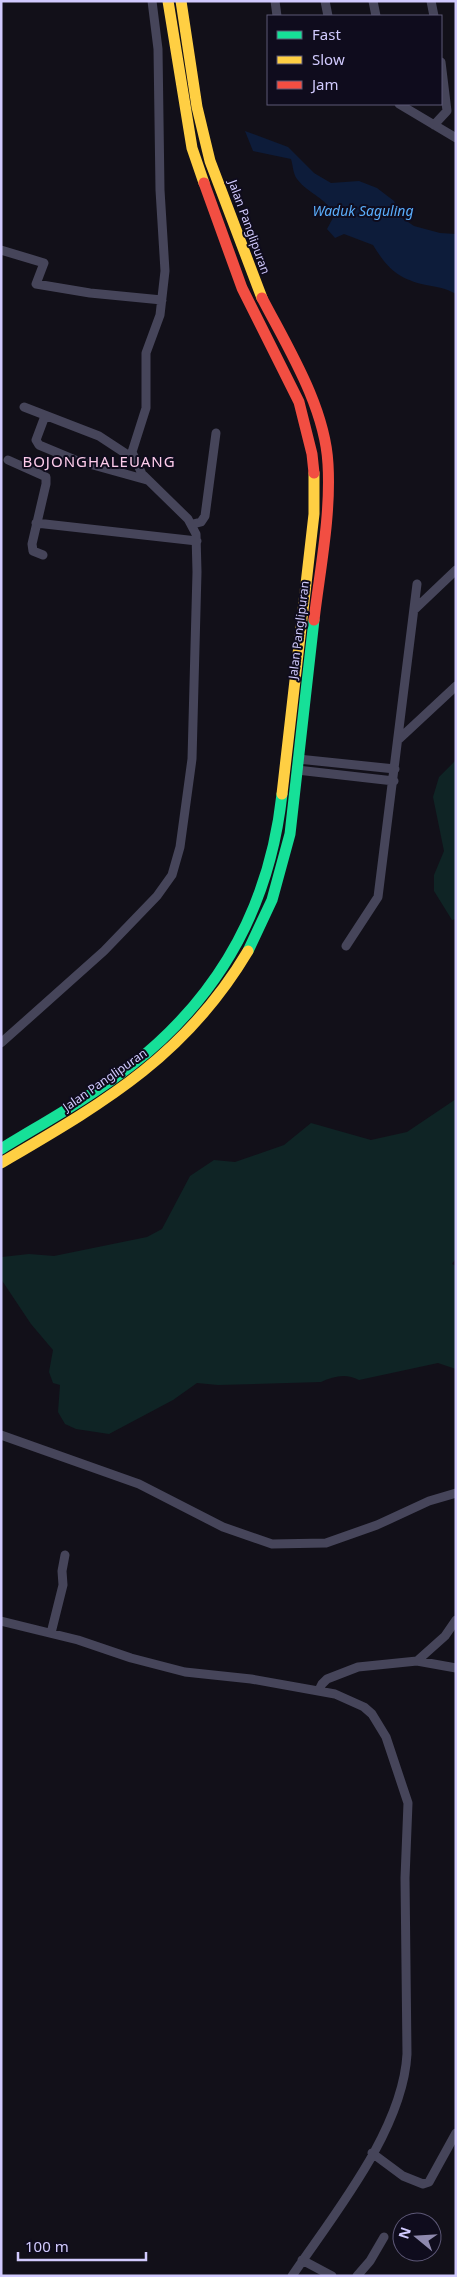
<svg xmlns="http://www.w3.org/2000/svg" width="457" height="2277" viewBox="0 0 457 2277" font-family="'Noto Sans',sans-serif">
	<rect width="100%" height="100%" fill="#121019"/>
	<path fill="#0f2425" d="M456,760V919L452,920L434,891V875L444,851L433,797L439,777Z
		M456,1099V1258L452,1264L456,1266V1369L438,1363L359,1380C346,1373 334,1376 321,1382L218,1385L197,1383L173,1400L109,1434L76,1429L65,1424L58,1412L60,1385L53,1383L49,1372L53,1350L31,1324L1,1279L2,1257L29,1254L54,1256L147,1237L162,1229L190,1176L214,1160L235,1162L284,1145L311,1123L371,1140L407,1132Z"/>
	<path fill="#0d1c3a" d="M245,131L288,147L314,173L331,183L359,181L377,188L394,201L402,218L414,226L440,233L456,234V294C445,288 438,287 426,285C398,279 387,268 373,245L344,234L335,238L327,229L334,216C327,197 309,195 297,179C293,174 293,165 291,159L253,151Z"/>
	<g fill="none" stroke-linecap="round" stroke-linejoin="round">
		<path stroke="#46455a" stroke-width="9" d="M275,1L277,16
			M325,1L328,16
			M373,1L376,16
			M431,1L434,16
			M399,104L456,138
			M434,125L447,111L441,62
			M1,250L44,263L36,284L90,293L162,300
			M24,407L99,436L134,459
			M45,416L36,440L39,445L75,460L147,480
			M8,460L46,477V484L32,544L33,551L43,555
			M36,523L197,541
			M193,524L201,522L205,516L216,433
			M414,610L456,570
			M398,740L456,686
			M298,759L395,769
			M297,770L394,781
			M346,946L378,897L417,584
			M1,1043L104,951L157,896L172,875L180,847L192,759L197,572L196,534L188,519L142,474L132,452L146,408V353L160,315L165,271L160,190L158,49L152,1
			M1,1435L139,1484L223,1527L272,1544L326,1543L377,1525L429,1501L456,1493
			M1,1621L78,1640L131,1658L185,1672L251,1679L335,1694L364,1707L372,1714L386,1737L408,1803L405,1878L407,2054C403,2130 334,2214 292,2276
			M51,1633L63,1585L62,1571L65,1555
			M417,1661L445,1636L456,1620
			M319,1690L322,1684L327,1679L358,1667L417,1661L456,1668
			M372,2153L403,2176L423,2184L429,2182L456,2133
			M302,2260L332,2276
			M357,2276L370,2261L384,2237"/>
		<path stroke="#16e098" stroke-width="11" d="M248,951L272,900L290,834L314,620
			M1,1149C45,1122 91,1097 132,1065C220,996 270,904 282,794"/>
		<path stroke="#ffcf43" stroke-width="11" d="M168,1L192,148L204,183
			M181,1L197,107L210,161L262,298
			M282,794L314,514V473
			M1,1163C103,1103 185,1057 248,951"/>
		<path stroke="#f24e42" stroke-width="11" d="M204,183L242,288L299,402L312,454L314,473
			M262,298C288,348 325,407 328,464C331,516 320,569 314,620"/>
	</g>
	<g text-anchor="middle" stroke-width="4" stroke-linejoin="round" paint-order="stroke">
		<g font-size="12" fill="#d1cafe" stroke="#0f0c1d">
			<text transform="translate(249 227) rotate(70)" y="4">Jalan Panglipuran</text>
			<text transform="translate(299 630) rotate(-83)" y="4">Jalan Panglipuran</text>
			<text transform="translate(105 1080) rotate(-35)" y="4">Jalan Panglipuran</text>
		</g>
		<g font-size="14" font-style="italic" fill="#5aaefb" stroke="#0f0c1d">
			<text x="363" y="216">Waduk Saguling</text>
		</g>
		<g font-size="15" letter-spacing="1" fill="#fecceb" stroke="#0f0c1d">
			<text x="99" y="467">BOJONGHALEUANG</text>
		</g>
	</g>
	<rect width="457" height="2277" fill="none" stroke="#d1cafe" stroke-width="5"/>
	<rect x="267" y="15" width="175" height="90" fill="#0f0c1d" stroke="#5d5877"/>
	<rect x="277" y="31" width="25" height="8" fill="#16e098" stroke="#5d5877"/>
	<text x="312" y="40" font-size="15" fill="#d1cafe">Fast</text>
	<rect x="277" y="56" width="25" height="8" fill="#ffcf43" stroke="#5d5877"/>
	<text x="312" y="65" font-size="15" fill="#d1cafe">Slow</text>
	<rect x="277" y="81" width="25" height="8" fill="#f24e42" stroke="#5d5877"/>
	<text x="312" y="90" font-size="15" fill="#d1cafe">Jam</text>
	<g transform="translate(417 2237) rotate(288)"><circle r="24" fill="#0f0c1d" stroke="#5d5877"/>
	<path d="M0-4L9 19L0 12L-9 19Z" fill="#8e89ae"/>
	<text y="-8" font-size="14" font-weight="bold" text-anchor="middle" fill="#d1cafe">N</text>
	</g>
	<path d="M18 2252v8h128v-8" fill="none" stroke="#d1cafe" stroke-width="2.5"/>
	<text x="25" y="2252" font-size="15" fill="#d1cafe" stroke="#0f0c1d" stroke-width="4" paint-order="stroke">100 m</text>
</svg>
